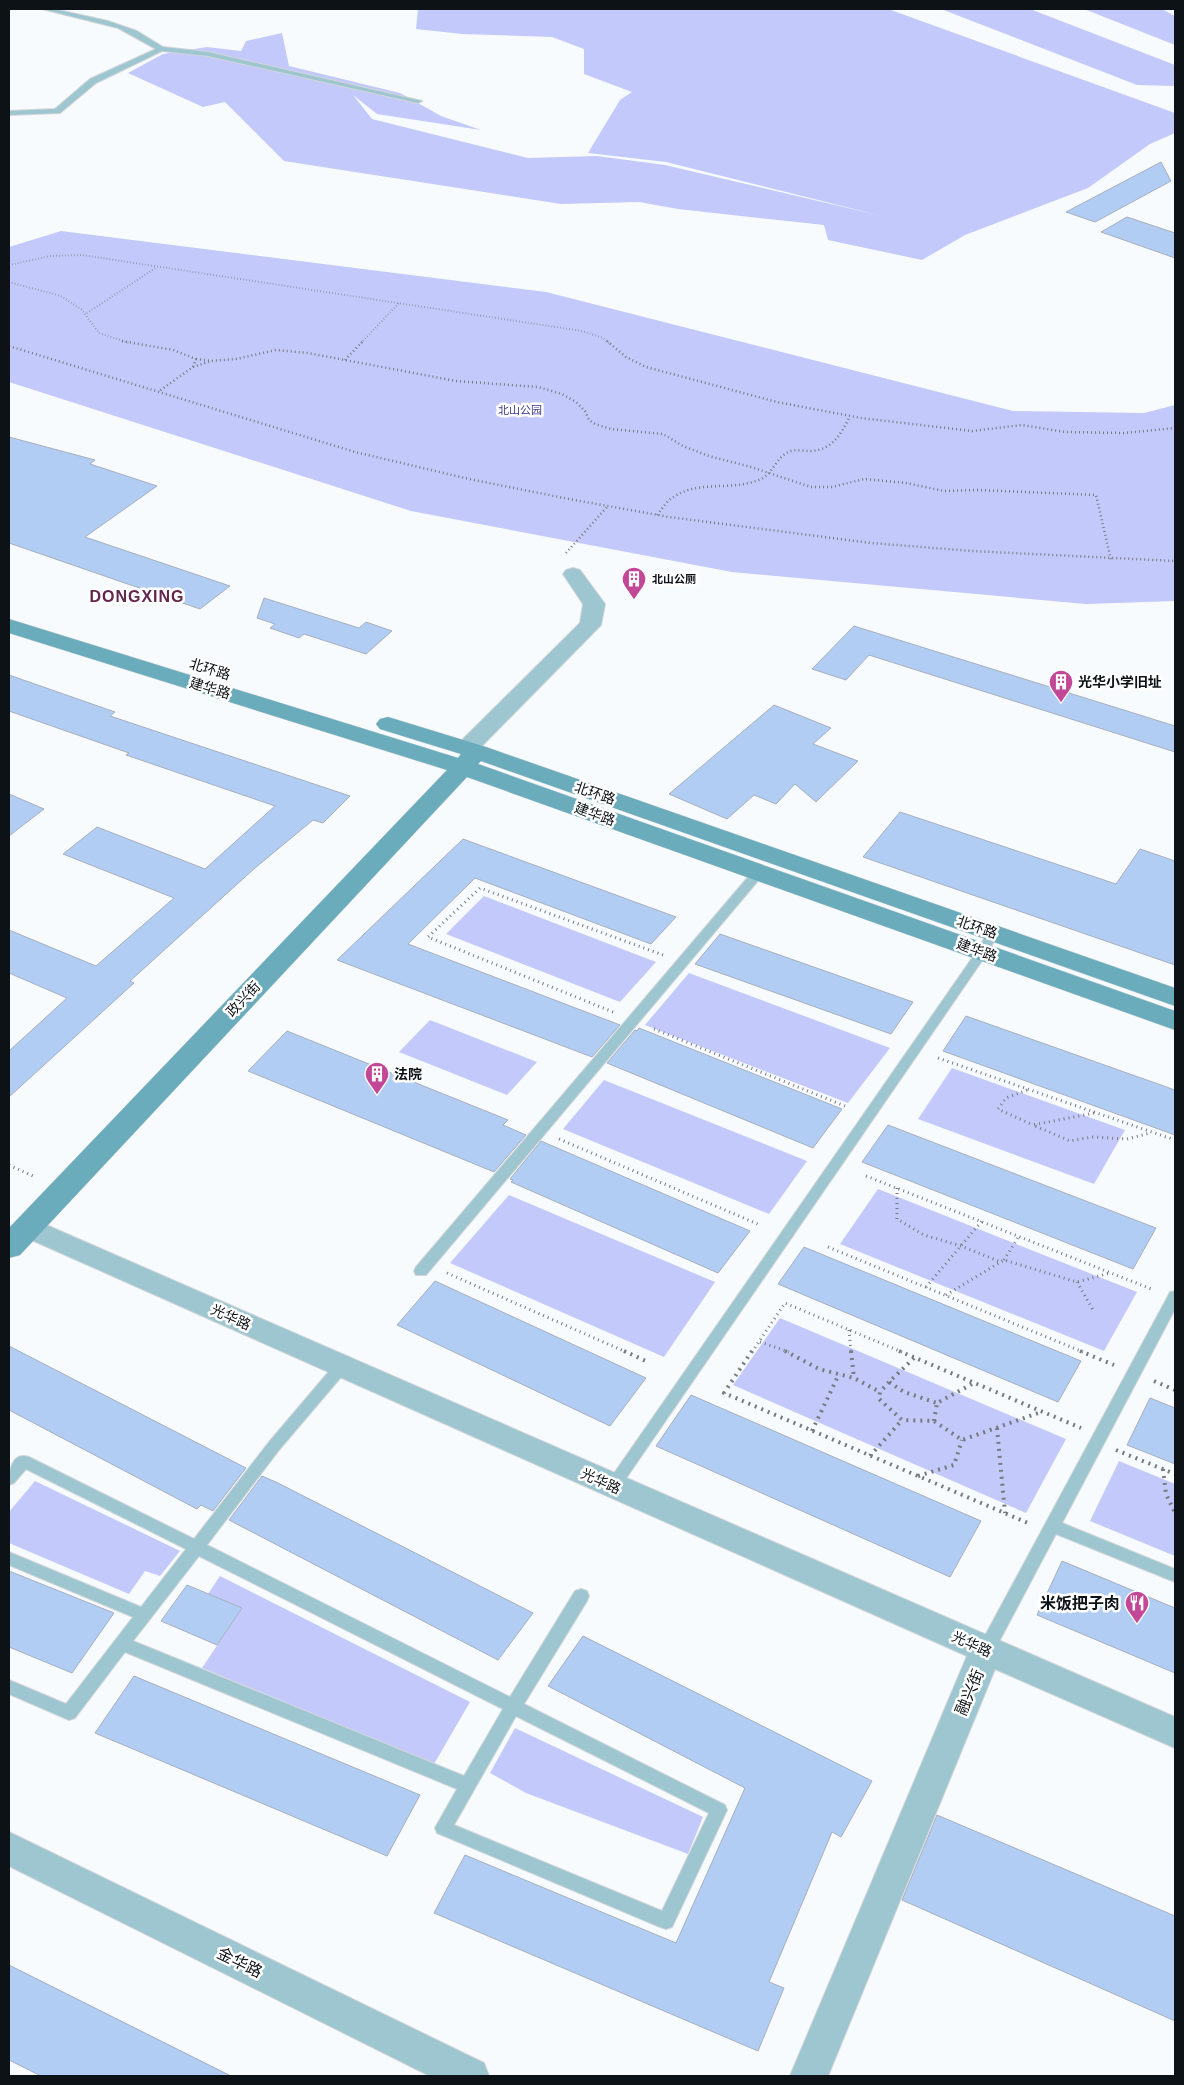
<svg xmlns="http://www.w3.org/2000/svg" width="1184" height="2085" viewBox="0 0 1184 2085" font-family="Arial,'Noto Sans SC',sans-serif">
	<rect width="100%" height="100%" fill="#f8fbfd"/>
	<path fill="#c3c9fb" d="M418,9H888L1175,113V133L1150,144L1088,188L965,235L922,260L828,240L824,225L678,209L639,202L561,204L284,161L225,102L203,107L128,73L163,54L207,47L241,51L246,41L282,33L289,66L400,93L441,116L481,130L377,114L353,95L372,119L528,158L597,156L665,165L882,216L666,162L588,153L620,100L632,92L584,74V49L552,37L462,34L416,29Z
		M941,9H1030L1175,65V86L1137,85Z
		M1084,9H1162L1175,16V45Z
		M61,231L546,292L1013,411L1144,413L1175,405V601L1086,604L732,572L411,511L9,382V247Z
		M484,896L656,962L620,1002L446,934Z
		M689,973L890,1048L848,1103L645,1025Z
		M430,1020L537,1062L507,1095L399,1052Z
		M952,1068L1125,1130L1094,1184L918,1119Z
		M604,1080L807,1161L769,1214L563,1129Z
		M878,1189L1137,1292L1104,1351L840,1244Z
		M509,1195L715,1282L664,1357L450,1263Z
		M780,1318L1066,1439L1026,1513L733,1385Z
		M1119,1461L1175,1484V1556L1090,1521Z
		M35,1481L180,1551L160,1576L145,1571L129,1594L9,1543V1512Z
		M220,1576L470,1702L434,1764L202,1668L242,1608L208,1594Z
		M515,1728L703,1817L688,1854L526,1793L490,1773Z"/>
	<path fill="#b2cdf4" stroke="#a6afbd" d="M1161,162L1171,181L1095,222L1066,212Z
		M1127,217L1175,233V258L1101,232Z
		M9,437L95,460L90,464L157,486L85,537L230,586L200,609L9,543Z
		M264,598L359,628L366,622L392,631L366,654L304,634L299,638L270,628L275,624L257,618Z
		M854,626L1175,726V752L869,655L846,680L812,669Z
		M9,675L115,712L110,716L350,796L323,823L313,820L255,868L130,981L134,983L9,1097V1051L67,998L9,973V930L96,966L174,898L63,854L97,827L205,869L275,806L126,755L129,753L9,711Z
		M774,705L831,728L813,744L858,761L816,802L795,784L776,804L754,795L727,819L669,794Z
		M9,794L44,809L9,836Z
		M900,812L1116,884L1140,849L1175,861V965L863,857Z
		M463,839L676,917L651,944L475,878L408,944L620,1025L592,1057L337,960Z
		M720,934L913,1002L891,1034L695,964Z
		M966,1016L1175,1090V1135L943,1051Z
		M639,1028L842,1109L813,1148L607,1063L635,1030L637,1031Z
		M287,1031L508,1120L503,1125L526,1135L494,1172L248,1071Z
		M888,1125L1156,1228L1133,1269L862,1162Z
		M541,1141L750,1231L718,1273L511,1182L513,1180L510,1179Z
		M804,1247L1081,1361L1058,1402L778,1284Z
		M435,1281L646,1378L610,1426L397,1325Z
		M9,1346L246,1468L213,1511L201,1505L197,1509L9,1410Z
		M691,1395L981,1521L950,1577L656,1446Z
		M1150,1398L1175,1408V1464L1127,1445Z
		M262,1476L278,1483L533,1613L498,1660L229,1520Z
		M1062,1561L1175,1608V1673L1037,1615Z
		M9,1571L114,1613L72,1673L9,1647Z
		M187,1585L242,1608L217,1645L161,1621Z
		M583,1636L872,1781L841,1837L832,1832L769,1982L784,1988L758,2051L434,1913L465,1855L676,1943L745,1788L548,1686Z
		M134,1676L420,1795L387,1856L95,1733Z
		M937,1815L1175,1916V2021L902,1900Z
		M9,1965L231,2076H41L9,2060Z"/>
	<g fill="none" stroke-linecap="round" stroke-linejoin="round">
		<defs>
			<path id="lane" d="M42,9H54L108,21L137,31L163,47L208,52L422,101L418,103L208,56L162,51L96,83L60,113L9,115V111L55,109L90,79L156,49L118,28Z
				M758,869L764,873L762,876L426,1275H416L414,1271L416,1267L754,870Z
				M993,929L999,933L986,955L618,1490L613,1492L608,1490L606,1486L608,1482L977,951L989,930Z
				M1175,1291V1309L1062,1523L1175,1569V1582L1056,1534L992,1655L986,1657L980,1655L978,1650L980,1645L1168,1296L1170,1292Z
				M342,1361L347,1362L349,1366L347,1370L279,1450L207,1545L510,1697L575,1591L581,1589L587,1591L589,1596L587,1601L524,1704L725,1805L727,1810L672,1927L666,1929L660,1927L437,1833L435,1828L457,1789L125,1652L75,1718L69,1720L9,1694V1680L66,1704L133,1617L9,1565V1552L141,1607L186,1549L26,1469L14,1483L9,1485C9,1473 11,1451 29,1457L194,1539L269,1442L337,1362ZM199,1556L503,1709L464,1776L133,1641ZM516,1716L709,1813L662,1911L454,1825Z"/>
			<path id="street" d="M573,568L580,570L605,604L601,625L475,753L467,755L459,753L456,748L459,743L580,623L583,604L563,574L566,570Z
				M28,1217L1175,1717V1748L995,1669L828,2076H790L967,1656L18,1234L14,1227L18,1220Z
				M9,1832L484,2063L489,2076H430L9,1866Z"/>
			<path id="secondary" d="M9,619L458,758L461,754L380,729L376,724L380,719L388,717L486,747L1175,988V1006L481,761L478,764L1175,1011V1030L467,777L20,1255L9,1258V1228L447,770L9,633Z"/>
		</defs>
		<use href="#lane" stroke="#d2d6d8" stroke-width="2"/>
		<use href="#street" stroke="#d2d6d8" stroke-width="2"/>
		<use href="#secondary" stroke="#d2d6d8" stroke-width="1"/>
		<path stroke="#767b7e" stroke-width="2" stroke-dasharray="0.5 2.5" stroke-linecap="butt" d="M9,265L50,256L82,255L582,331L603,338L609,343
			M9,282L61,296L82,310L99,333L129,343
			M87,313L157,267
			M361,343L399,303"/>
		<path stroke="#767b7e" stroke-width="2.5" stroke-dasharray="1 3" stroke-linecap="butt" d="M122,341L173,350L196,359L193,367L158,392
			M607,341L626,357L646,367L777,402L861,418L972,431L1022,425L1065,432L1124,433L1175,428
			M9,346L355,452L469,479L569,499L669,517L871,543L972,551L1175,561
			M196,359L211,361L236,359L276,350L308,353L456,381L538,387L562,394L576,402L585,411L589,420L595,424L611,429L663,434L683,446L709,456L751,467L811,487H832L864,479L906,483L944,491L978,490L1096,495L1111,560
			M345,360L363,341
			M193,367L211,361
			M657,515C662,509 666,502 672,498C698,479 733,492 761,479C774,473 777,455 791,451C797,449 804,451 810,451C833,450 841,434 850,416
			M566,553L607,507"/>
		<path stroke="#767b7e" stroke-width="3" stroke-dasharray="1 4" stroke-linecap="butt" d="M613,1012L428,937L480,888L663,955
			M654,1029L845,1106
			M938,1058L1175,1140
			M1027,1090L1006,1098L998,1109L1033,1125
			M1094,1113L1033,1125L1070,1141L1092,1137L1127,1139L1150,1133
			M559,1139L760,1225
			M9,1165L35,1177
			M866,1176L1154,1290
			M897,1188V1219L924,1235L961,1246L1001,1262
			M828,1247L1083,1352
			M1004,1260L1019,1236
			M447,1273L626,1352
			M1077,1282L1093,1310
			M926,1287L982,1221
			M946,1295L1004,1260L1077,1282L1110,1273
			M849,1330L851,1352
			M760,1342L789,1352
			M752,1352L785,1303L902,1352"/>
		<path stroke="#767b7e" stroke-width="4" stroke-dasharray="2 5" stroke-linecap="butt" d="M624,1351L648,1362
			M752,1351L724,1393L1028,1523
			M785,1351L819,1369L854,1378L880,1392
			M851,1351L854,1378
			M899,1351L1081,1428
			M1080,1351L1114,1365
			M914,1358L889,1382L904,1392L937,1403
			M1154,1381L1175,1390
			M889,1382L880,1392L879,1399L902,1420L934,1421L962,1440L1041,1412
			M934,1421L937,1403L974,1383
			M997,1428L1005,1513
			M812,1431L839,1374
			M1116,1450L1175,1474
			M870,1456L902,1420
			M1163,1469L1166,1494L1175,1513
			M918,1476L954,1465L962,1440"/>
		<use href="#lane" fill="#9dc6d1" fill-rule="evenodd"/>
		<use href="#street" fill="#9dc6d1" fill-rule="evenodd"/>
		<use href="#secondary" fill="#6bacbc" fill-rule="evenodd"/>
	</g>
	<defs>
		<symbol id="building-pin" viewBox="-11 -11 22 30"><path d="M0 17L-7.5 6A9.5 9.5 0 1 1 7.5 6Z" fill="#c24797" stroke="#fff"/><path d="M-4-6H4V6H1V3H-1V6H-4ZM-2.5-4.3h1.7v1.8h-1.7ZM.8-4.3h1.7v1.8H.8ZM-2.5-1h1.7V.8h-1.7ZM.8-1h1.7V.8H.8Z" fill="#fff"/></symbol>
		<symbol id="restaurant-pin" viewBox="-11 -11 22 30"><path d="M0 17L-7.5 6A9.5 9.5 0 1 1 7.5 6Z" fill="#c24797" stroke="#fff"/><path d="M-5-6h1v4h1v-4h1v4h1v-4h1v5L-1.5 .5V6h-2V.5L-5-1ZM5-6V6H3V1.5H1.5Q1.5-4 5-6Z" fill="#fff"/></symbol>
	</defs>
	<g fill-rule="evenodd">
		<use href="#building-pin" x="620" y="565" width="28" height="38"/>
		<use href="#building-pin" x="1047" y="668" width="28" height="38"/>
		<use href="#building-pin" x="363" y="1060" width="28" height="38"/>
		<use href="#restaurant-pin" x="1123" y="1589" width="28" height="38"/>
	</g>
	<g text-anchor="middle" stroke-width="5" stroke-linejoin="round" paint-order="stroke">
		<g font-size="11" fill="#3c3b8d" stroke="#fff">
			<text x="520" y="414">北山公园</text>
		</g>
		<g font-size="11" font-weight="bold" fill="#0c1215" stroke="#fff" text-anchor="start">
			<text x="652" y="583">北山公厕</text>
		</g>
		<g font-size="14" fill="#0c1215" stroke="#fff">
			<text transform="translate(210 669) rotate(17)" y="5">北环路</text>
			<text transform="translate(210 688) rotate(17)" y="5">建华路</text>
			<text transform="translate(595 793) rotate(19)" y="5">北环路</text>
			<text transform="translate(595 814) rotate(20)" y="5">建华路</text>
			<text transform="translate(977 927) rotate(19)" y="5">北环路</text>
			<text transform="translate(977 950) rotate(20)" y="5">建华路</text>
			<text transform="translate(243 999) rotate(-47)" y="5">政兴街</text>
			<text transform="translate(231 1317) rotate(24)" y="5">光华路</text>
			<text transform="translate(601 1481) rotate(24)" y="5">光华路</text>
			<text transform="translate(972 1644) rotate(24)" y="5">光华路</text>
		</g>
		<g font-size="14" font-weight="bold" fill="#0c1215" stroke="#fff" text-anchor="start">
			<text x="1078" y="687">光华小学旧址</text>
			<text x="394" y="1079">法院</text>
		</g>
		<g font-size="16" font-weight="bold" letter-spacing="1" fill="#63274d" stroke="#fff">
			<text x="137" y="602">DONGXING</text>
		</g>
		<g font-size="16" font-weight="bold" fill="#0c1215" stroke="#fff" text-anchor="end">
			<text x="1120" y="1609">米饭把子肉</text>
		</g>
		<g font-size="16" fill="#0c1215" stroke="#fff">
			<text transform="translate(969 1692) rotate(-67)" y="6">融兴街</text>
			<text transform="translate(240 1962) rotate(26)" y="6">金华路</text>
		</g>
	</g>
	<rect width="1184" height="2085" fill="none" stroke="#0c1215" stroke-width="20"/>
</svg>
